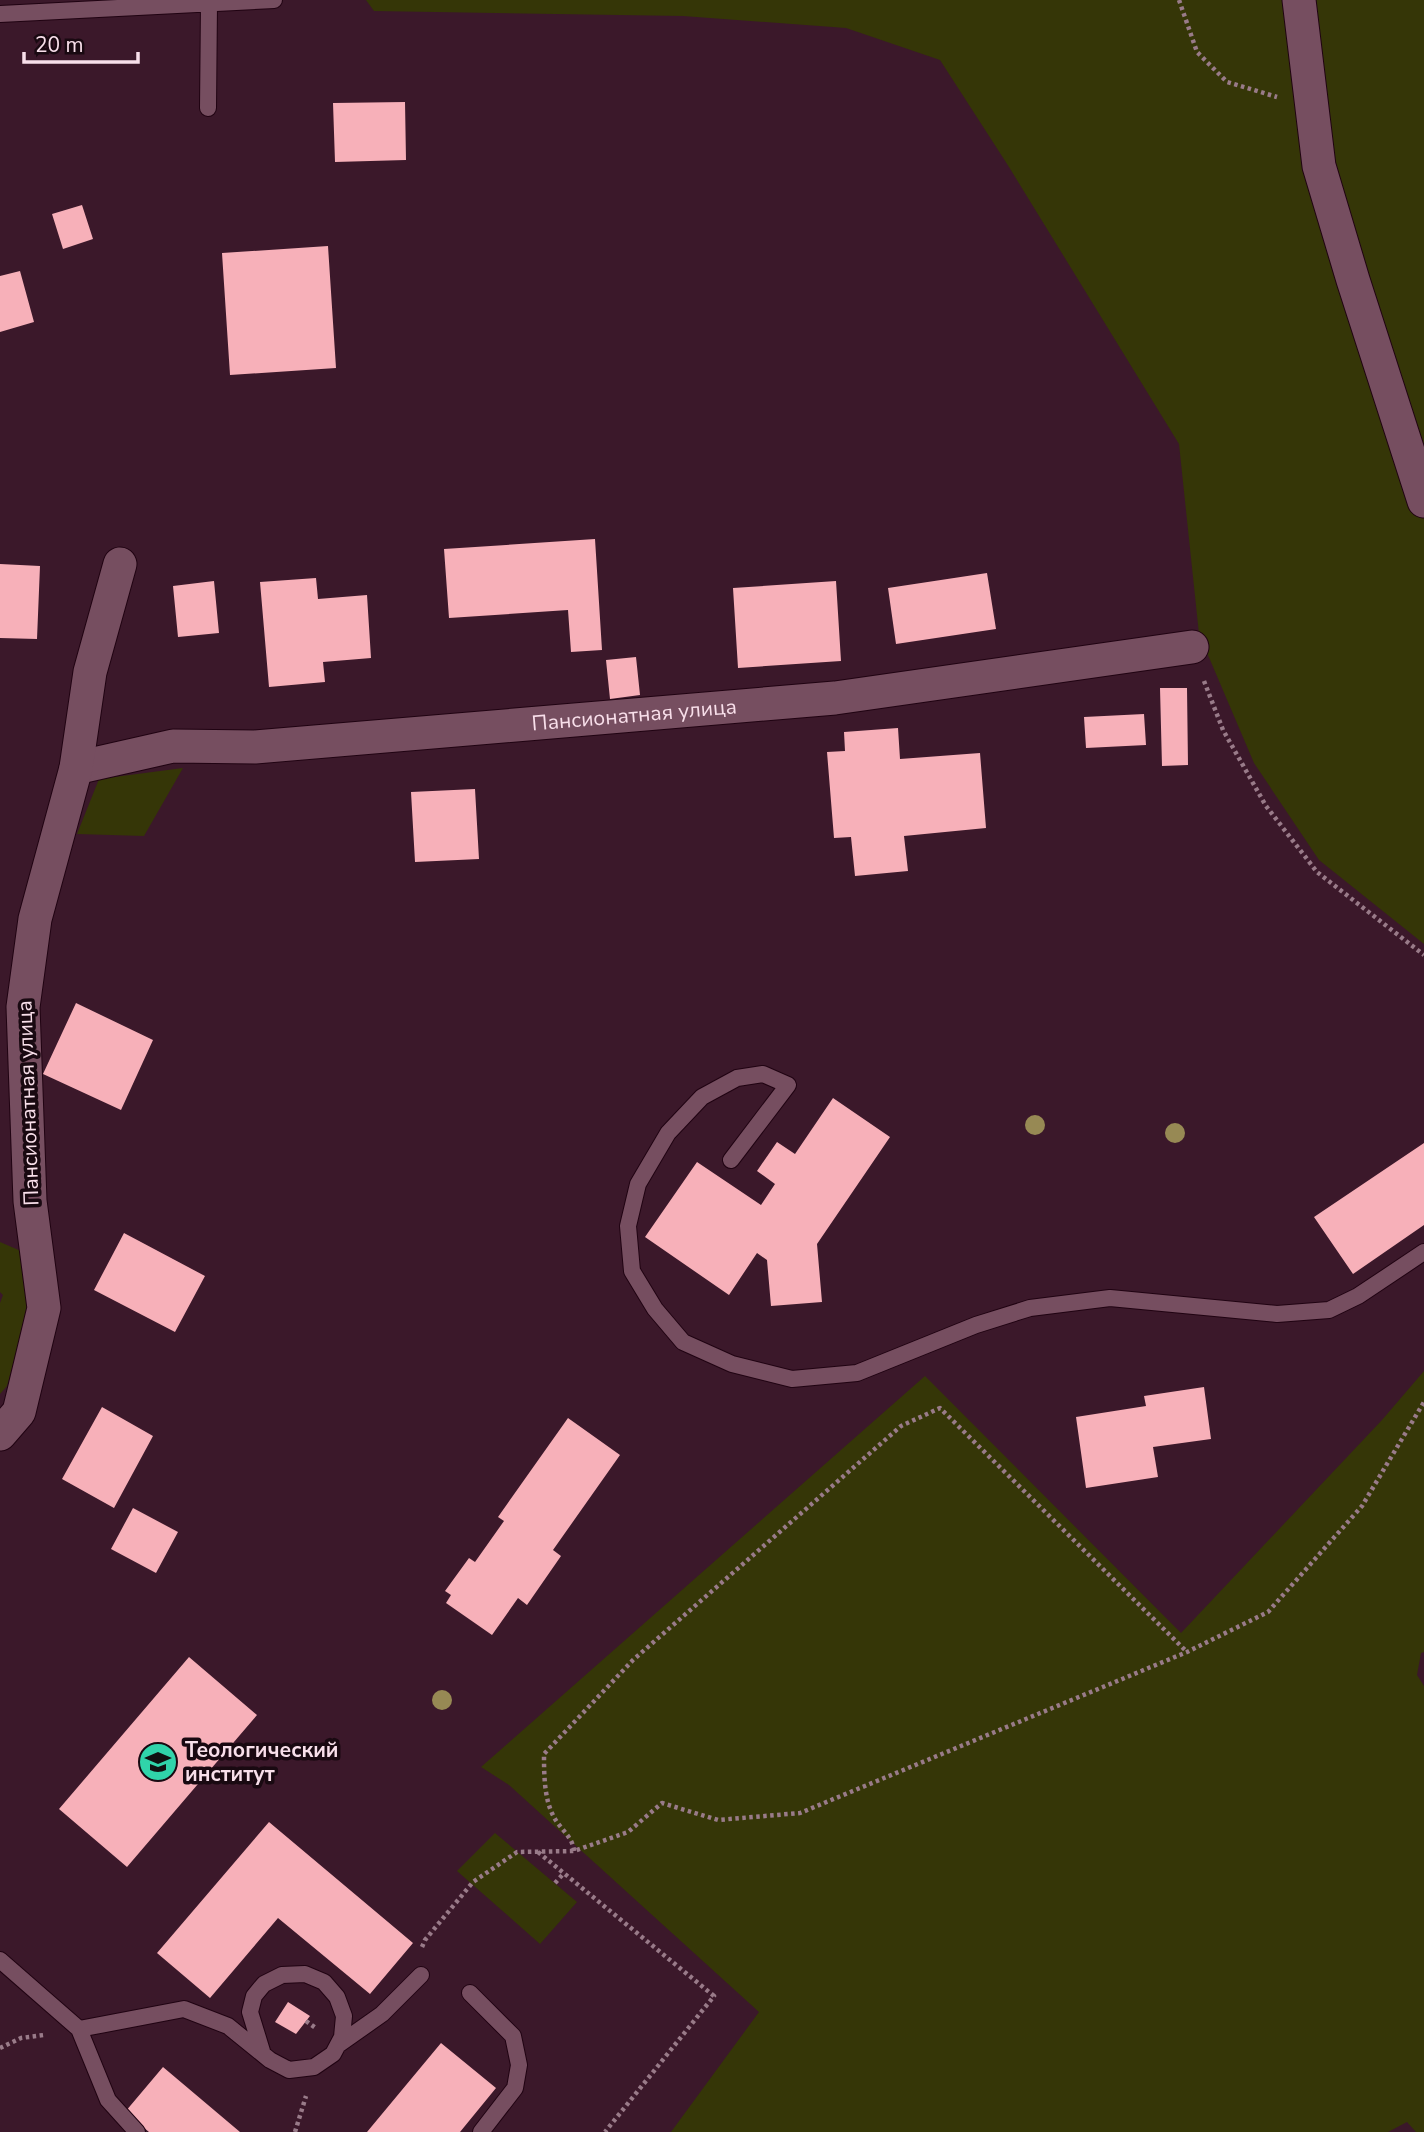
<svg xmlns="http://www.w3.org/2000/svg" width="1424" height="2132" viewBox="0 0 1424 2132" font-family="'Nunito Sans',sans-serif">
	<rect width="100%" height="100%" fill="#3b182a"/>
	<path fill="#353607" d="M366,0H1424V944L1319,860L1254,763L1199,634L1179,444L1009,167L940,60L846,28L683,16L374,11Z
		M183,768L144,836L77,834L99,779Z
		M0,1242L28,1254L30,1304L7,1386L0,1394V1303L3,1295L0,1292Z
		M1424,1371V1652L1421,1653L1417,1675L1424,1686V2132H1416L1407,2122L1388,2132H671L759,2012L509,1785L481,1767L925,1376L1181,1633L1382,1420Z
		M495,1833L577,1902L540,1944L457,1871Z"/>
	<path fill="#f7b0b9" d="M405,102L406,160L335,162L333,103Z
		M82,205L93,239L63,249L52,214Z
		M328,246L336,368L230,375L222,253Z
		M20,271L34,322L0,332V276Z
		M595,539L602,650L571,652L568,610L449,618L444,549Z
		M0,564L40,566L37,639L0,638Z
		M987,573L996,629L896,644L888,588Z
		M316,578L318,599L367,595L371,658L323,662L325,682L269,687L260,582Z
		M214,581L219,633L178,637L173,586Z
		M836,581L841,661L738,668L733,588Z
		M636,657L640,695L610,699L606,660Z
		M1160,688H1187L1188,765L1162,766Z
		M1144,714L1146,745L1086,748L1084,717Z
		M898,728L900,759L980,753L986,828L904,836L908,871L855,876L851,837L834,838L827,752L845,751L844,732Z
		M475,789L479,859L415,862L411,792Z
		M76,1003L153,1040L121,1110L43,1074Z
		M833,1098L890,1137L817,1244L822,1302L771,1306L767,1260L757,1253L729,1295L645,1237L697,1162L761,1205L775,1184L757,1171L777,1142L795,1154Z
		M1424,1143V1225L1353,1274L1314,1217Z
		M124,1233L205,1276L175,1332L94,1290Z
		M1204,1387L1211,1439L1153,1447L1158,1477L1086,1488L1076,1417L1146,1406L1144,1396Z
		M102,1407L153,1436L114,1508L62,1479Z
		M568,1418L620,1455L553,1550L561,1556L527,1605L518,1598L492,1635L446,1603L451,1595L445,1591L469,1558L475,1562L504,1521L498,1517Z
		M133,1508L178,1532L156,1573L111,1549Z
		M189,1657L257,1715L127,1867L59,1809Z
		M269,1822L413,1943L370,1994L278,1918L210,1998L157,1953Z
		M288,2002L310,2016L296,2034L275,2022Z
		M441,2043L496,2088L460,2132H367Z
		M163,2067L240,2132H149L125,2112Z"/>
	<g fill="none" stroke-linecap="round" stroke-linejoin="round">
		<defs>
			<path id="lane" d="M0,14L274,0
				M208,108L209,4
				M731,1160L788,1085L763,1074L737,1078L702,1097L668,1133L638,1184L628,1226L632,1271L655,1309L683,1342L732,1364L792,1379L857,1373L976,1325L1030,1308L1110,1298L1277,1314L1329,1310L1358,1296L1424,1252
				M0,1960L79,2029L108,2100L137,2132
				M470,1993L513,2036L519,2065L515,2088L481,2132
				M79,2029L184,2009L228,2026L270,2060L289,2070L314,2067L333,2054L342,2037L344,2016L337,1997L324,1982L305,1974L282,1975L264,1984L254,1996L250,2012L262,2051
				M338,2045L382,2014L421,1975"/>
			<g id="street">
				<path d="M1299,0L1319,166L1353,280L1424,501"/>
				<path id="s1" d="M76,768L173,746L255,747L835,698L1192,647"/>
				<path d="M0,1434L19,1412L44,1308L30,1201L23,1007L35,919L76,768L90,672L120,564"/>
			</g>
		</defs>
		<use href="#lane" stroke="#200312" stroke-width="18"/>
		<use href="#street" stroke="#200312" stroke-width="35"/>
		<path stroke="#997b89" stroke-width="4.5" stroke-dasharray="3.5 3.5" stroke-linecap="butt" d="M1179,0L1197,52L1227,82L1277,97
			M1204,681L1223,730L1266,806L1317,872L1424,955
			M574,1851C573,1837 560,1829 554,1817C544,1800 544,1773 544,1754L633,1660L901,1426L940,1408L1187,1652
			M538,1852L714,1996L605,2132
			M555,1883L564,1873
			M422,1947L425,1940L473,1882L517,1852L574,1851L628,1832L662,1803L718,1820L800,1813L1187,1652L1268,1612L1362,1506L1424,1402
			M306,2021L317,2029
			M0,2048L21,2038L44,2035
			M295,2132L306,2096"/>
		<use href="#lane" stroke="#764e60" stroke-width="16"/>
		<use href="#street" stroke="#764e60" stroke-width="33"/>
	</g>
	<g fill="#978954">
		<circle cx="1035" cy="1125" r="10"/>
		<circle cx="1175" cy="1133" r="10"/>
		<circle cx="442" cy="1700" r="10"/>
	</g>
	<defs>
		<symbol id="university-disc" viewBox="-11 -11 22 22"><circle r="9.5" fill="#30d4aa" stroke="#190911"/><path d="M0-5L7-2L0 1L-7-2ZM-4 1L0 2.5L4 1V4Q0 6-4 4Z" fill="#111"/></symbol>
	</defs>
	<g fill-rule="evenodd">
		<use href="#university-disc" x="136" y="1740" width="44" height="44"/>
	</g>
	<g text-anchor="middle" stroke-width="7" stroke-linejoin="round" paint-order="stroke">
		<g font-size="21" fill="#f8dfea" stroke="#190911">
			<text dy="7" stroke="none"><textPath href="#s1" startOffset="562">Пансионатная улица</textPath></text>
			<text transform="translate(28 1103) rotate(-92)" y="7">Пансионатная улица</text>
		</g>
		<g font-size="21" font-weight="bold" fill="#f8dfea" stroke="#190911" text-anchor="start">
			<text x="185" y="1757">Теологический<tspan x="185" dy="24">институт</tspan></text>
		</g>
	</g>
	<path d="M24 52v10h114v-10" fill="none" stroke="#f8dfea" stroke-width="3.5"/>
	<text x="35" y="52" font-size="21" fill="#f8dfea" stroke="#190911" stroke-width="5" paint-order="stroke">20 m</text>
</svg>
